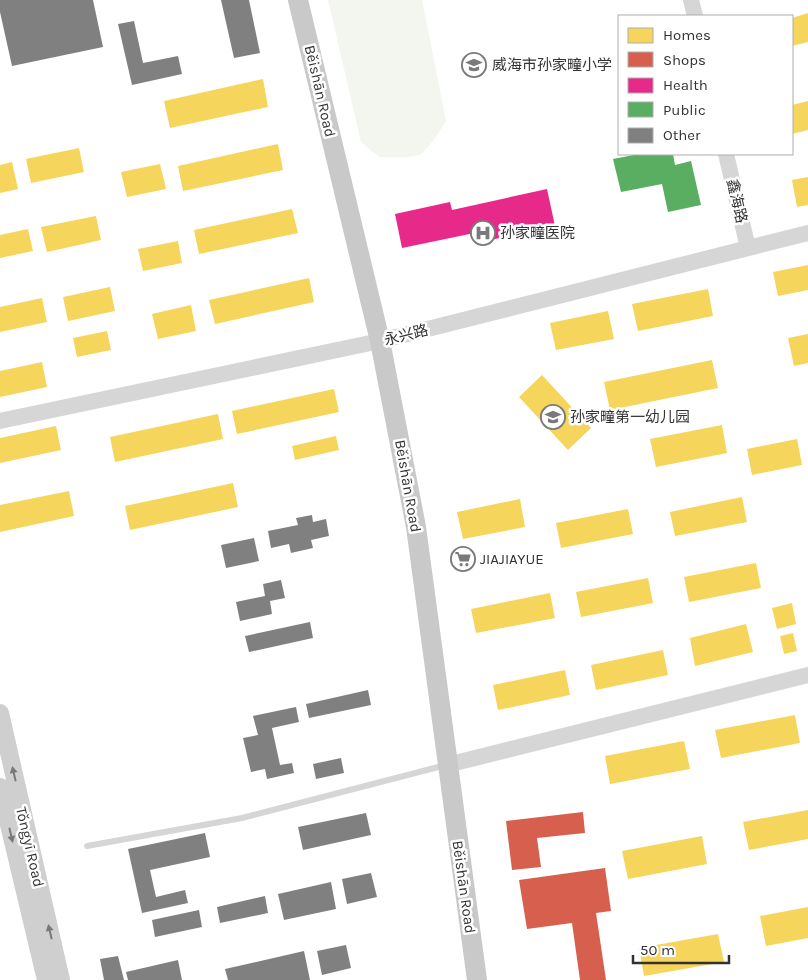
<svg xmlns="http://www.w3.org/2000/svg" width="808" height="980" viewBox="0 0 808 980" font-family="Karla,'Noto Sans SC',sans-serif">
	<rect width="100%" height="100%" fill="#fff"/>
	<path fill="#f2f6ee" d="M328,0H422L446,121C440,131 430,146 422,153C414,159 389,157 379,157L361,142Z"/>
	<path fill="#f6d55c" d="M808,13V42L792,46V18Z
		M263,79L268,107L170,128L164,101Z
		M808,101V130L792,134V105Z
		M278,144L283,170L183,191L178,166Z
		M79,148L84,172L31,183L26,159Z
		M12,162L18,189L0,193V165Z
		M160,164L166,189L127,197L121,172Z
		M808,177V205L797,207L792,180Z
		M292,209L298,233L199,254L194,230Z
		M96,216L101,240L47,252L41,227Z
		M28,229L33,251L0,258V235Z
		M178,241L182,263L143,271L138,249Z
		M808,265V290L778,296L773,272Z
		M309,278L314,302L215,324L209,300Z
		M110,287L115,311L68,321L63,297Z
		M708,289L713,316L638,331L632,304Z
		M42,298L47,322L0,332V307Z
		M191,305L196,331L158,339L152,314Z
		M608,311L614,339L556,350L550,323Z
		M107,331L111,350L77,357L73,338Z
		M808,334V363L794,366L788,338Z
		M712,360L718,388L610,410L604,382Z
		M42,362L47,387L0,397V371Z
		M542,375L591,428L568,450L519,397Z
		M334,389L339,412L237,434L232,411Z
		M218,414L223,439L115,462L110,437Z
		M722,425L727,453L656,467L650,439Z
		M56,426L61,450L0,463V438Z
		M336,436L339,450L295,460L292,446Z
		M797,439L802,465L752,475L747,449Z
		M233,483L238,507L130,530L125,506Z
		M69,491L74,516L0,532V505Z
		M742,497L747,522L675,536L670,512Z
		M520,499L525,527L463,539L457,512Z
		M628,509L633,534L561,548L556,523Z
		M756,563L761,588L689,602L684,577Z
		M648,578L653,603L581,617L576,592Z
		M550,593L555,618L476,633L471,609Z
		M792,603L796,624L777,629L772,608Z
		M746,624L753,652L695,666L690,638Z
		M793,633L797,651L784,654L780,636Z
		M663,650L668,675L596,690L591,665Z
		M565,670L570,695L498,710L493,685Z
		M795,715L800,743L721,758L715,730Z
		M684,741L690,769L610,784L605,756Z
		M808,810V839L749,850L743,822Z
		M702,836L707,864L628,879L622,851Z
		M808,907V938L766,946L760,916Z
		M718,934L724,962L644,976L639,948Z"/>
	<path fill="#d6604d" d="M583,812L585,833L537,838L541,867L512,870L506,821Z
		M605,868L611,911L596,913L606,980H580L572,923L527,929L519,880Z"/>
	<path fill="#e7298a" d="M547,189L555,226L486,241L484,231L402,248L395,214L450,202L452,210Z"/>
	<path fill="#5aae61" d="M639,154H673L675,165L691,161L701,205L668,212L662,184L621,192L613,159Z"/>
	<path fill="#808080" d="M0,0H93L103,47L12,66L0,12Z
		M221,0H249L260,53L234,58Z
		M134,21L143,63L178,56L182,74L132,85L118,24Z
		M312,515L313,522L326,519L329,536L311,540L313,548L291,553L289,544L271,548L268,531L298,525L296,518Z
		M254,538L259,561L226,568L221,545Z
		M281,580L285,598L270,601L272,614L240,621L236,602L265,596L263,584Z
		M310,622L313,638L249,652L245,636Z
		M368,690L371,705L309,718L306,704Z
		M296,707L299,722L272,728L280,765L292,763L294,773L267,779L265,769L251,772L243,738L258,735L253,716Z
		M341,758L344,773L316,779L313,764Z
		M366,813L371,835L303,850L298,827Z
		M205,833L210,857L150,870L156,897L185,890L188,903L142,913L128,849Z
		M371,873L377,897L347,904L342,879Z
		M331,882L336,909L284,920L278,894Z
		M265,896L268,913L220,923L217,907Z
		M199,910L202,927L155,937L152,920Z
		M346,945L351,968L322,975L317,951Z
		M304,951L310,980H228L225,969Z
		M118,956L124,980H104L100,959Z
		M178,960L182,980H128L126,972Z"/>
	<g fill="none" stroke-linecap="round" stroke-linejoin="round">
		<path stroke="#d6d6d6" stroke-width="6" d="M87,846L242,818L446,765"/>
		<path stroke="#d6d6d6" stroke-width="16" d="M691,0L695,16
			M726,154L748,248
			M0,421L380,341L808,233
			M447,765L808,675"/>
		<path stroke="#cfcfcf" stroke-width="18" d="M0,713L61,980
			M0,787L46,980"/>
		<path stroke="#c9c9c9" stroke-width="20" d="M298,0L380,341L416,527L477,980"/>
	</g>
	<defs><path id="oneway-solid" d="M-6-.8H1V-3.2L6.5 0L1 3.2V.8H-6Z" transform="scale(1.25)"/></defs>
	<g fill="#797979">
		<use href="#oneway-solid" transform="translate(14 774) rotate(-103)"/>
		<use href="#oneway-solid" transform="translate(11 835) rotate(77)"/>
		<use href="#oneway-solid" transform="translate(50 932) rotate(-103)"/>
	</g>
	<defs>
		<symbol id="school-ring" viewBox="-11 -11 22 22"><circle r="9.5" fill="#fff" stroke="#7a7a7a" stroke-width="1.5"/><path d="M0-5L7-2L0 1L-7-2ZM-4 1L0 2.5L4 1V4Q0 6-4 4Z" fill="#7a7a7a"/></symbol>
		<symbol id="hospital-ring" viewBox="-11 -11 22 22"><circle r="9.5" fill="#fff" stroke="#7a7a7a" stroke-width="1.5"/><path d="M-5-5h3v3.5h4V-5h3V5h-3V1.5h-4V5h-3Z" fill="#7a7a7a"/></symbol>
		<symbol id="supermarket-ring" viewBox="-11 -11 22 22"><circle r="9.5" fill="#fff" stroke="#7a7a7a" stroke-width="1.5"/><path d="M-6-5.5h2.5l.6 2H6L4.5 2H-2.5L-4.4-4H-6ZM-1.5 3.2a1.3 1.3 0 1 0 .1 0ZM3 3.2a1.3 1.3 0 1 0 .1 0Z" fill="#7a7a7a"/></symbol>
	</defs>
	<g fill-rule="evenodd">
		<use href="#school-ring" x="460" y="51" width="28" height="28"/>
		<use href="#hospital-ring" x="469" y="219" width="28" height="28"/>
		<use href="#school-ring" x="539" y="403" width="28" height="28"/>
		<use href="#supermarket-ring" x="449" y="545" width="28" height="28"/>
	</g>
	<g text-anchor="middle" stroke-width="5" stroke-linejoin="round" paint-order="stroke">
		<g font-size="15" fill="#323232" stroke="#fff" text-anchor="start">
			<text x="492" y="70">威海市孙家疃小学</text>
			<text x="500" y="238">孙家疃医院</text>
			<text x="570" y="422">孙家疃第一幼儿园</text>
			<text x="480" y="564">JIAJIAYUE</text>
		</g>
		<g font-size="15" fill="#323232" stroke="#fff">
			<text transform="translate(320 91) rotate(77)" y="5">Běishān Road</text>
			<text transform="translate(737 201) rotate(77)" y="5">鑫海路</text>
			<text transform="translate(406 335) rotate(-14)" y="5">永兴路</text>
			<text transform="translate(408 486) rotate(80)" y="5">Běishān Road</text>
			<text transform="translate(30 847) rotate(77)" y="5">Tǒngyī Road</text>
			<text transform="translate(464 887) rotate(82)" y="5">Běishān Road</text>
		</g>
	</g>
	<rect x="618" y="15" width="175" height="140" fill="#ffffff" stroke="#adadad"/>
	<rect x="628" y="28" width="25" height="15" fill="#f6d55c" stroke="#adadad"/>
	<text x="663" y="40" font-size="15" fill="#323232">Homes</text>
	<rect x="628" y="52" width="25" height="15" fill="#d6604d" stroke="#adadad"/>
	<text x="663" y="65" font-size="15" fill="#323232">Shops</text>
	<rect x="628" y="78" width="25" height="15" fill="#e7298a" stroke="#adadad"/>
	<text x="663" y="90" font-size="15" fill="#323232">Health</text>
	<rect x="628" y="102" width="25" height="15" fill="#5aae61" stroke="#adadad"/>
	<text x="663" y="115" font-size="15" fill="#323232">Public</text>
	<rect x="628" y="128" width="25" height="15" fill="#808080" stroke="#adadad"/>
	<text x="663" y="140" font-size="15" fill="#323232">Other</text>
	<path d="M633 955v8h96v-8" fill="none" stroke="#323232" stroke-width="2.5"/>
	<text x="640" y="955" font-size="15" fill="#323232" stroke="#ffffff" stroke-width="4" paint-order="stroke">50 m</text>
</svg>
